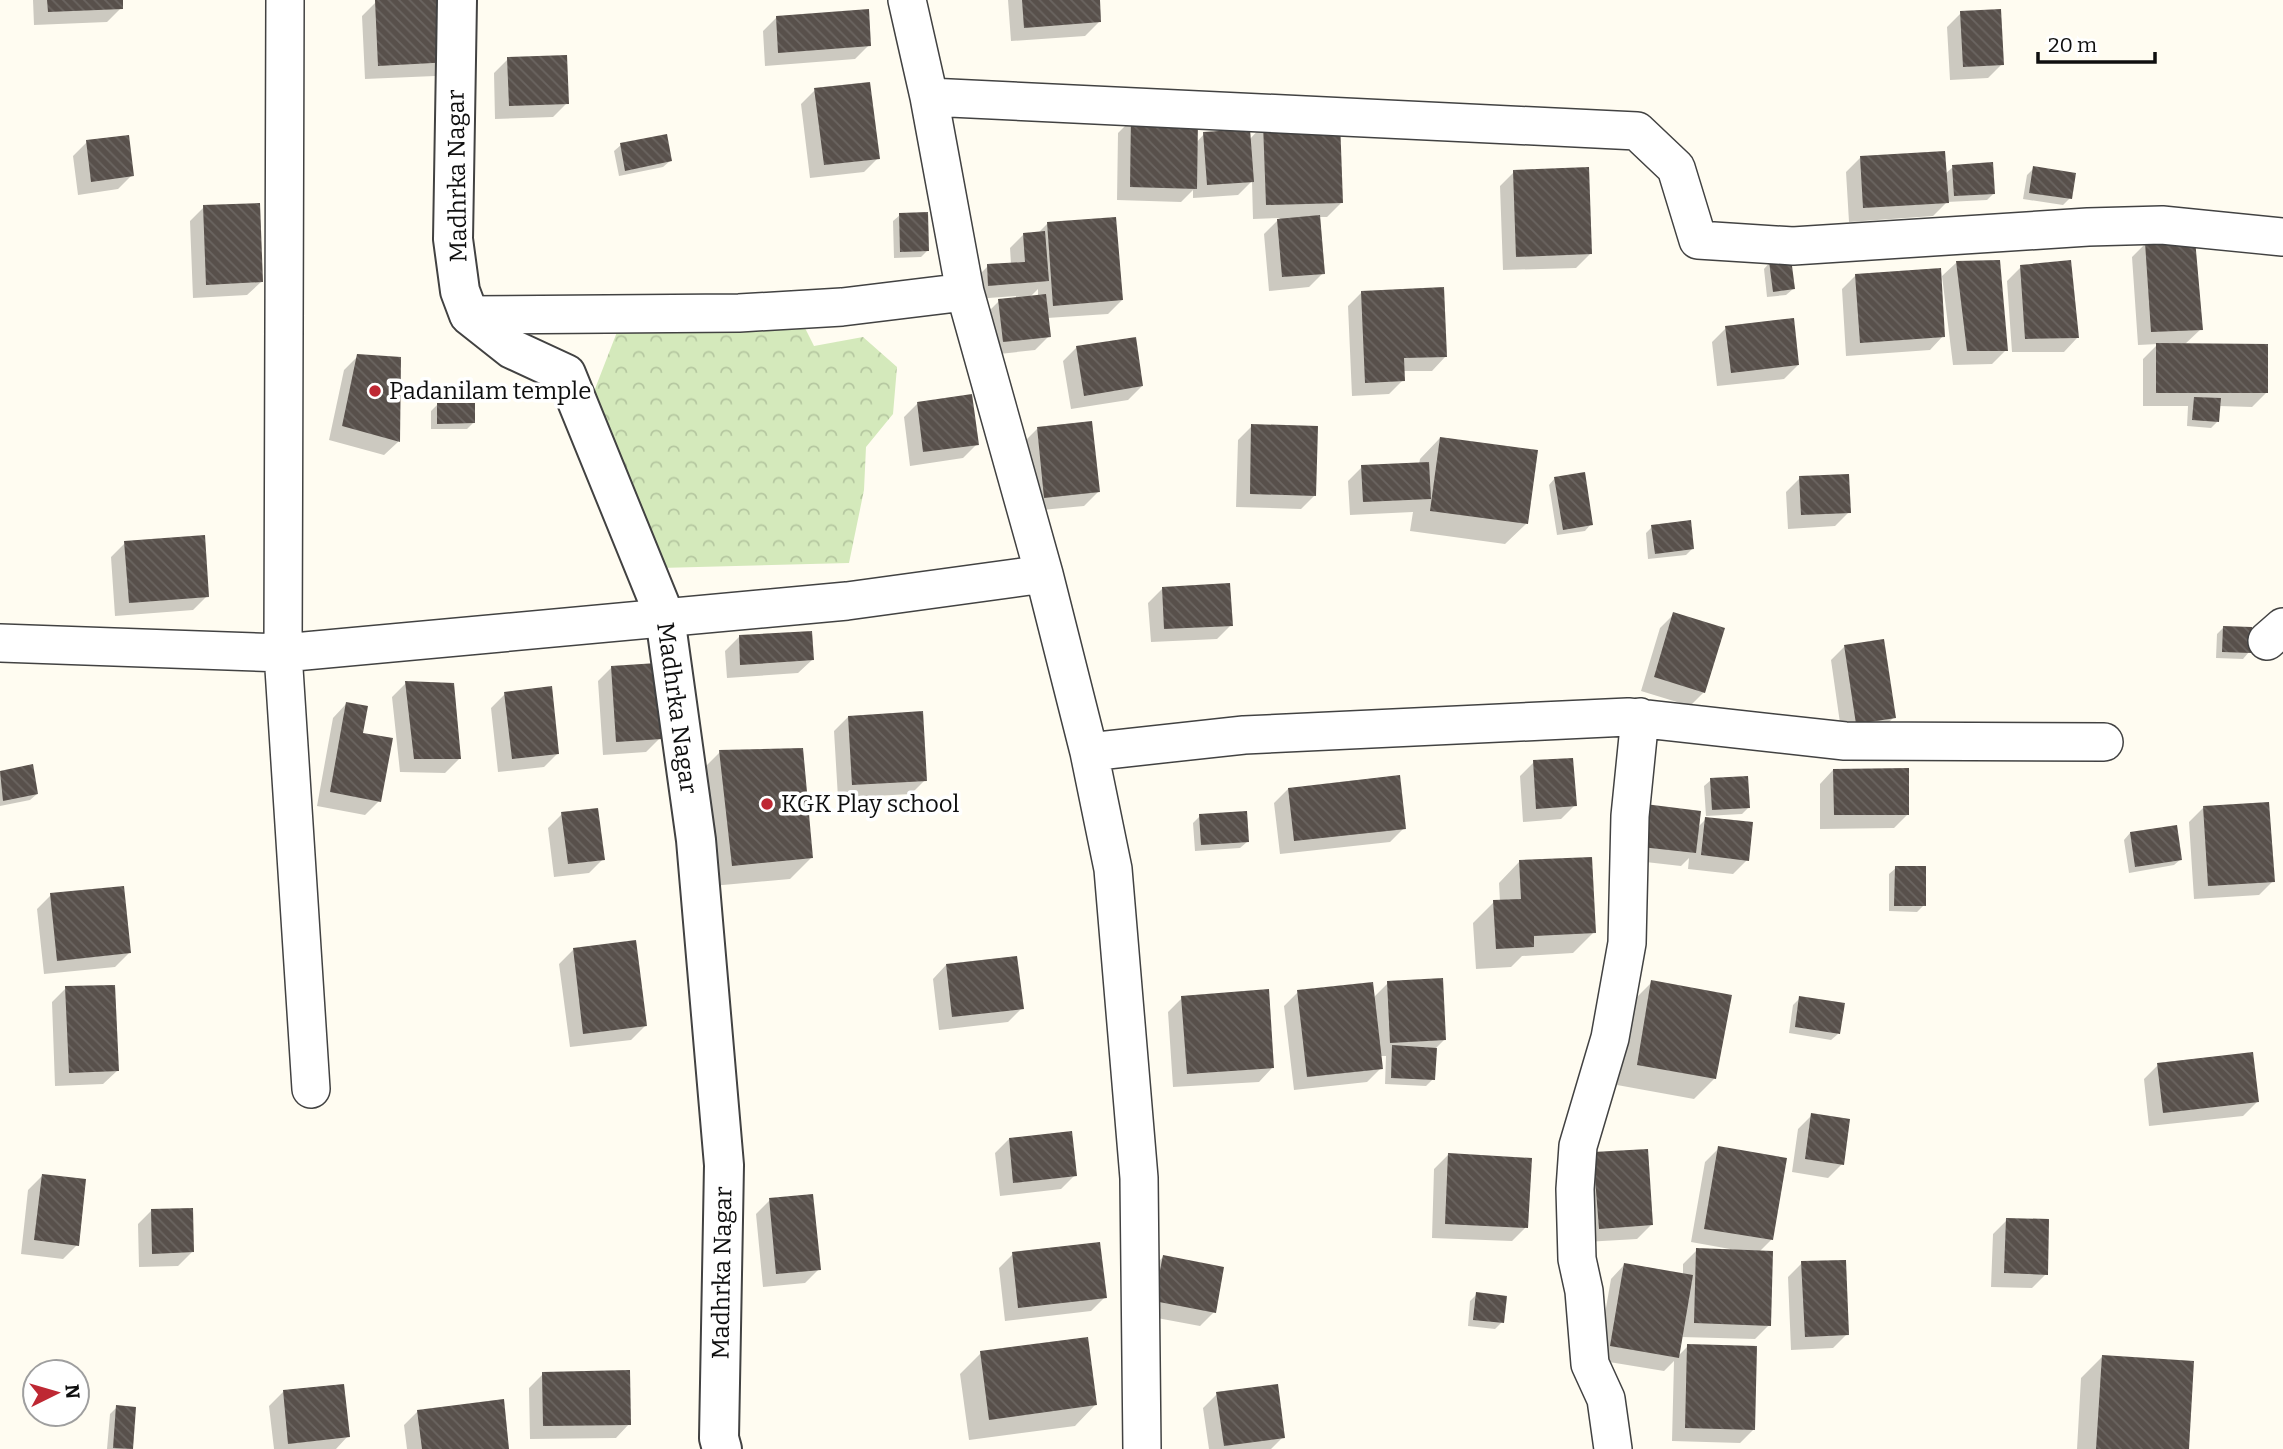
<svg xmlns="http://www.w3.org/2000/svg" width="2283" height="1449" viewBox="0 0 2283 1449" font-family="Bitter,serif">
	<defs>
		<pattern id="park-crowns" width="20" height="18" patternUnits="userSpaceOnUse" patternTransform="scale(1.75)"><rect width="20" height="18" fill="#d4e9bb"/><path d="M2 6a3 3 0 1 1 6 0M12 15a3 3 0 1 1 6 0" fill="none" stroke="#b5c7a0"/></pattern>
		<pattern id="building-back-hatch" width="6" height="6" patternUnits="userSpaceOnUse" patternTransform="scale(1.75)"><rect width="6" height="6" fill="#58504b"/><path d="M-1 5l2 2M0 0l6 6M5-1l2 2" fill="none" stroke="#6b6561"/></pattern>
	</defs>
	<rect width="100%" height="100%" fill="#fffcf1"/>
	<path fill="url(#park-crowns)" d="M804,326L814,346L863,337L897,367L893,414L866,447L864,490L849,563L660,568L593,394L617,332Z"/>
	<path fill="#0003" fill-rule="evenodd" d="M33,0H121V8L107,22L34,25Z
		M419,0L449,62L435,76L365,79L362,16L376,2Z
		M1008,0H1098L1099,22L1085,36L1011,41Z
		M1961,13L2002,64L1988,78L1950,80L1947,27Z
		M777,17L869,45L855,59L765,66L763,31Z
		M508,59L567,103L553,117L495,119L494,73Z
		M815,90L878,158L864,172L810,178L801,104Z
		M1132,119L1196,143L1204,134L1249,140L1264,124L1341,203L1327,217H1318L1323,273L1309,287L1269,291L1264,234L1280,218L1253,219L1252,181L1238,195L1193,198V190L1181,202L1117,200L1118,133Z
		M87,142L132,175L118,189L78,195L73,156Z
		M621,145L670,161L663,167L619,176L614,151Z
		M1860,158L1945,174L1953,167L1994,193L1987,200L1947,202L1933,216L1849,222L1846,172Z
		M2034,168L2070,198L2063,205L2023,199L2027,175Z
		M1514,172L1590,254L1576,268L1503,270L1500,186Z
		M204,207L261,282L247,295L193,298L190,221Z
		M900,215L927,251L921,257L894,258L893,221Z
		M1047,224L1122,300L1108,314L1047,318L1049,336L1035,350L990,355L985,315L999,301L1016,299V296L975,299L974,280L988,266L1011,264L1010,248L1024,234L1038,233ZM1038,289V296L1030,297Z
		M2146,243L2201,329L2184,345L2266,393L2252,407L2219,406L2218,421L2211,428L2187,426L2188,406H2143V359L2158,344L2138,345L2132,257Z
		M1770,262L1793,289L1786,295L1767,297L1764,269Z
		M1956,263L2006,350L1992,364L1953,365L1942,276Z
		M2021,267L2077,338L2064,352H2012L2007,281Z
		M1856,275L1943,336L1930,350L1846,356L1842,289Z
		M1362,292L1445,357L1432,371H1403V380L1389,394L1352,396L1348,306Z
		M1726,328L1798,365L1784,379L1717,386L1712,342Z
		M1077,347L1142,386L1128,400L1071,409L1063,361Z
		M358,356L399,358L398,442L384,455L329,440L344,370Z
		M918,403L977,444L963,458L910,466L904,417Z
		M438,404L473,423L467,429H431V411Z
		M1252,426L1315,495L1301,509L1236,507L1238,440Z
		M1037,429L1098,492L1084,506L1031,511L1023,443Z
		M1440,438L1526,524L1505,544L1410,531L1413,512L1350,515L1348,481L1362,467L1419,464L1420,459Z
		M1555,478L1591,524L1585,531L1557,535L1549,485Z
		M1800,478L1849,512L1835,526L1788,529L1786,492Z
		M1652,527L1692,549L1686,555L1648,559L1646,533Z
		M125,543L207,596L193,610L115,616L111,557Z
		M1162,589L1231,625L1217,639L1151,642L1148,603Z
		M1674,614L1704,692L1690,706L1641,691L1660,628Z
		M2223,628L2249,652L2243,659L2216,658L2217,634Z
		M739,637L812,660L798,673L727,678L725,651Z
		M1845,646L1894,717L1880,731L1842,737L1831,660Z
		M612,667L660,738L646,752L603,755L598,681Z
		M406,683L459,759L445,773L400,772L392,697Z
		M505,694L558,753L544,767L498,772L491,708Z
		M346,704L361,734L379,801L365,815L317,806L333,718Z
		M848,717L925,780L911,794L838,798L834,731Z
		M720,752L811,858L790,879L712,886L699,773Z
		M1534,762L1575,805L1561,819L1523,822L1520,776Z
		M31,766L37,794L30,800L0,806V773Z
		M1833,770L1908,814L1894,828L1820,829V784Z
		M1711,780L1748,808L1742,814L1706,816L1704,786Z
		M1288,789L1404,828L1390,842L1280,854L1274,803Z
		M1638,805L1698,827L1706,819L1747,860L1733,874L1688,869L1689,858L1681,866L1619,859Z
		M2203,808L2273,881L2259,895L2194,899L2189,822Z
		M562,814L603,859L589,873L554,877L548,828Z
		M1200,816L1247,842L1240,848L1195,851L1193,823Z
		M2130,833L2181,859L2174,865L2129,873L2124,840Z
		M1519,862L1594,932L1573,953L1522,956L1511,967L1476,969L1473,923L1494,902H1500L1499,883Z
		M1896,868L1924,905L1917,912L1889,911V874Z
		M51,895L129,953L115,967L44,974L37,909Z
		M573,950L645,1026L631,1040L570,1047L559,964Z
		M946,965L1022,1008L1008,1022L939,1030L933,979Z
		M1652,982L1715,1078L1694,1099L1617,1085L1631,1003Z
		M1388,983L1444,1040L1435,1049L1433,1079L1426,1086L1385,1084L1386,1056H1380L1381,1068L1367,1082L1294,1090L1284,1006L1298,992L1373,998Z
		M66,988L117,1071L103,1084L55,1086L52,1002Z
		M1182,998L1272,1068L1259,1082L1173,1087L1168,1012Z
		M1800,998L1838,1034L1831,1040L1789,1033L1793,1005Z
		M2158,1065L2257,1102L2243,1116L2149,1126L2144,1079Z
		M1812,1115L1842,1164L1828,1178L1792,1172L1798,1129Z
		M1009,1139L1075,1175L1061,1189L1000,1196L995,1153Z
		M1719,1148L1772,1239L1759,1252L1769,1325L1755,1339L1681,1337L1678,1356L1688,1346L1754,1429L1740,1443L1672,1441L1674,1361L1664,1371L1597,1360L1611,1279L1624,1265L1683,1275V1264L1697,1250L1730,1251V1249L1691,1242L1705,1162Z
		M1594,1154L1651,1225L1637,1239L1585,1242Z
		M1448,1155L1526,1227L1512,1241L1432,1238L1434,1169Z
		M42,1176L77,1245L63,1259L21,1254L28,1190Z
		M770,1200L819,1269L805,1283L763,1287L756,1214Z
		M152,1210L192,1252L178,1266L139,1267L138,1224Z
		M2007,1220L2046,1274L2032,1288L1991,1287L1993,1234Z
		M1013,1254L1105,1297L1091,1311L1005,1321L999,1268Z
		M1163,1257L1214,1312L1200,1326L1141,1315L1149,1271Z
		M1802,1263L1847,1334L1833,1348L1791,1350L1788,1277Z
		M1477,1294L1502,1322L1495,1329L1468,1326L1470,1301Z
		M981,1353L1095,1405L1075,1426L969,1440L960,1374Z
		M2102,1357L2188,1449H2077L2081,1378Z
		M543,1374L629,1424L616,1438L530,1439L529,1388Z
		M283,1392L348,1436L336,1449H274L269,1406Z
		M1217,1394L1283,1437L1271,1449H1209L1203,1408Z
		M117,1407L134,1409L131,1449H107L110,1414Z
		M418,1411L508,1449H407L404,1425Z"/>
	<path fill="url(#building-back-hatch)" d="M47,0H123V9L48,12Z
		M375,0H448L451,62L378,66Z
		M1022,0H1100L1101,22L1024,28Z
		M869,9L871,46L778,53L776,16Z
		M2001,9L2004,65L1963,67L1960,11Z
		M567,55L569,104L509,106L507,57Z
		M870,82L880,159L824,165L814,88Z
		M1131,117L1198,119L1197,189L1130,187Z
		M1340,120L1343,203L1266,205L1263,123Z
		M1250,129L1254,182L1207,185L1203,132Z
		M667,134L672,161L625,171L620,143Z
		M129,135L134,176L91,182L86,140Z
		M1945,151L1949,203L1863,208L1860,156Z
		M1993,162L1995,194L1954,196L1952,165Z
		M2033,166L2076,173L2072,199L2029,193Z
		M1589,167L1592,254L1516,257L1513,170Z
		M260,203L263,282L206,285L203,205Z
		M928,212L929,251L900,252L899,213Z
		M1320,215L1325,274L1282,277L1277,219Z
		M1116,217L1123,300L1053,306L1047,222Z
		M1045,231L1049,281L988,286L987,264L1025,262L1023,233Z
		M2195,239L2203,330L2151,332L2145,242Z
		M1791,258L1795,289L1773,292L1769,261Z
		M2000,260L2008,351H1967L1956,261Z
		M2071,260L2079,338L2025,339L2020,265Z
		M1941,268L1945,337L1860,343L1855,274Z
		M1444,287L1447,357L1404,358L1405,381L1365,383L1361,291Z
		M1046,294L1051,337L1003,342L998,299Z
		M1794,318L1799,365L1731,373L1725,326Z
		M1136,337L1143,386L1084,396L1076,346Z
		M2156,343L2268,344V393H2156Z
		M357,354L401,357L400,442L342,426Z
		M972,394L979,445L923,452L917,402Z
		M2194,397L2221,398L2219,422L2192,420Z
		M437,403H475V423L437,424Z
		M1092,421L1100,492L1044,498L1037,427Z
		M1251,424L1318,426L1316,496L1250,494Z
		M1440,437L1538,450L1528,524L1430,511Z
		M1429,462L1431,499L1363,502L1361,465Z
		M1585,472L1593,525L1563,530L1554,477Z
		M1849,474L1851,513L1801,515L1799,476Z
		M1691,520L1694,549L1655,554L1651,525Z
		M205,535L209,597L129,603L124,541Z
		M1230,583L1233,626L1164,629L1162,587Z
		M1673,612L1725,628L1705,693L1654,677Z
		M2223,626L2252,627L2251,653L2222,652Z
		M812,631L814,660L740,665L739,635Z
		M1884,639L1896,718L1856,724L1844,645Z
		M657,663L662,739L616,742L611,666Z
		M405,681L454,683L461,759H414Z
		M552,686L559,754L512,759L504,692Z
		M346,702L368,706L363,733L393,738L381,802L330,792Z
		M923,711L927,781L852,785L848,716Z
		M803,748L813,858L732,866L719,750Z
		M1573,758L1577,806L1536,809L1533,760Z
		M33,764L38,794L3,801L0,771Z
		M1909,768V815H1834L1833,769Z
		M1400,775L1406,829L1294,841L1288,788Z
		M1748,776L1750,808L1712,810L1710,778Z
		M2269,802L2275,882L2208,886L2203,806Z
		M1637,803L1701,811L1696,853L1632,846Z
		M598,808L605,860L568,864L561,812Z
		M1247,811L1249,842L1201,845L1199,814Z
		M1705,817L1753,822L1749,861L1701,855Z
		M2177,825L2182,860L2135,867L2130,832Z
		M1592,857L1596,933L1534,936V947L1496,949L1493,900L1521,899L1519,860Z
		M1895,866H1926V906H1894Z
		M124,886L131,953L57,961L50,893Z
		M636,940L647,1026L583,1034L573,948Z
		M1017,956L1024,1009L952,1017L946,964Z
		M1443,978L1446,1040L1390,1043L1387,981Z
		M1651,980L1732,995L1716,1079L1637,1065Z
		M1373,982L1383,1069L1307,1077L1297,990Z
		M115,985L119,1071L69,1073L65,986Z
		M1269,989L1274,1068L1187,1074L1181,996Z
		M1799,996L1845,1003L1840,1034L1795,1027Z
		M1392,1045L1437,1048L1435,1080L1391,1078Z
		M2253,1052L2259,1102L2163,1113L2157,1063Z
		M1811,1113L1850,1119L1844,1165L1805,1159Z
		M1072,1131L1077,1176L1013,1183L1009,1138Z
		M1718,1146L1787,1158L1773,1240L1704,1229Z
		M1648,1149L1653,1225L1599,1229L1593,1152Z
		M1448,1153L1532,1158L1528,1228L1445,1224Z
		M42,1174L86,1179L79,1246L34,1240Z
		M813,1194L821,1270L776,1274L769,1198Z
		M193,1208L194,1252L152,1254L151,1209Z
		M2006,1218L2049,1219L2048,1275L2004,1273Z
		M1100,1242L1107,1298L1018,1308L1012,1252Z
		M1696,1248L1773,1251L1771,1326L1694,1323Z
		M1163,1255L1224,1267L1216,1313L1154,1301Z
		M1846,1260L1849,1335L1805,1337L1801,1261Z
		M1624,1263L1693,1275L1679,1358L1610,1346Z
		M1476,1292L1507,1296L1504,1323L1473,1320Z
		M1088,1337L1097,1405L989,1420L980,1351Z
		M1687,1344L1757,1346L1755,1430L1685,1428Z
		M2102,1355L2194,1361L2189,1449H2096Z
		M630,1370L631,1425L543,1426L542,1372Z
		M344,1384L350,1437L288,1444L283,1390Z
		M1278,1384L1285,1438L1224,1446L1216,1392Z
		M504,1399L509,1449H422L417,1410Z
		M116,1405L136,1407L133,1449L113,1448Z"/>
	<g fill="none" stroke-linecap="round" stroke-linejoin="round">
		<defs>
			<path id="minor" d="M285,0L283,653L311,1089
				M907,0L929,97L965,292L1044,574L1089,752L1113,869L1139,1178L1142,1449
				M929,97L1637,131L1676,168L1698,240L1793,246L2088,227L2162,225L2283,237
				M469,315L739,313L842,307L965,292
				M2267,641L2283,627
				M0,643L283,653L847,601L1044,574
				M1089,752L1244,735L1628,717L1845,741L2104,742
				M1613,1449L1606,1399L1590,1364L1584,1291L1577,1259L1575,1189L1578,1146L1610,1038L1627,943L1630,816L1640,717"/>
			<path id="tertiary" d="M457,0L453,239L460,291L469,315L512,349L566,374L665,617L696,840L724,1165L719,1438L722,1449"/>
		</defs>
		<use href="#minor" stroke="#424242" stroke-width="40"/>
		<use href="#tertiary" stroke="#424242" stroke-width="42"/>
		<use href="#minor" stroke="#fff" stroke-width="37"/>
		<use href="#tertiary" stroke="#fff" stroke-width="38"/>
	</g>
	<g fill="#be2833" stroke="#fff" stroke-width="2.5">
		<circle cx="375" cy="391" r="7"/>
		<circle cx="767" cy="804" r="7"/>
	</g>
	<g text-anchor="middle" stroke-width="7" stroke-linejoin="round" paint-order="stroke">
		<g font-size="24" fill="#0f0f0f" stroke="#fff">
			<text transform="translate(457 176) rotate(-91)" y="8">Madhrka Nagar</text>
			<text transform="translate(677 708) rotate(82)" y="8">Madhrka Nagar</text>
			<text transform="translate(722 1273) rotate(-89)" y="8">Madhrka Nagar</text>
		</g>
		<g font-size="24" fill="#0f0f0f" stroke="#fff" text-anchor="start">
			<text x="389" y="399">Padanilam temple</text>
			<text x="781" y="812">KGK Play school</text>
		</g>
	</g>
	<g transform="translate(56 1393) rotate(85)"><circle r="33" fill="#ffffff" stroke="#9f9f9f" stroke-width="2"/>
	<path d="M0-5L12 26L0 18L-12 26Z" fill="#be2833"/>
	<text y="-10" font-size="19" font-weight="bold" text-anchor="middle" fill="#0f0f0f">N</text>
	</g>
	<path d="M2038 52v10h117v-10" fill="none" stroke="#0f0f0f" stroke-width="3.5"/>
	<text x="2048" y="52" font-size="21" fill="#0f0f0f" stroke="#ffffff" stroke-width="5" paint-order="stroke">20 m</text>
</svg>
